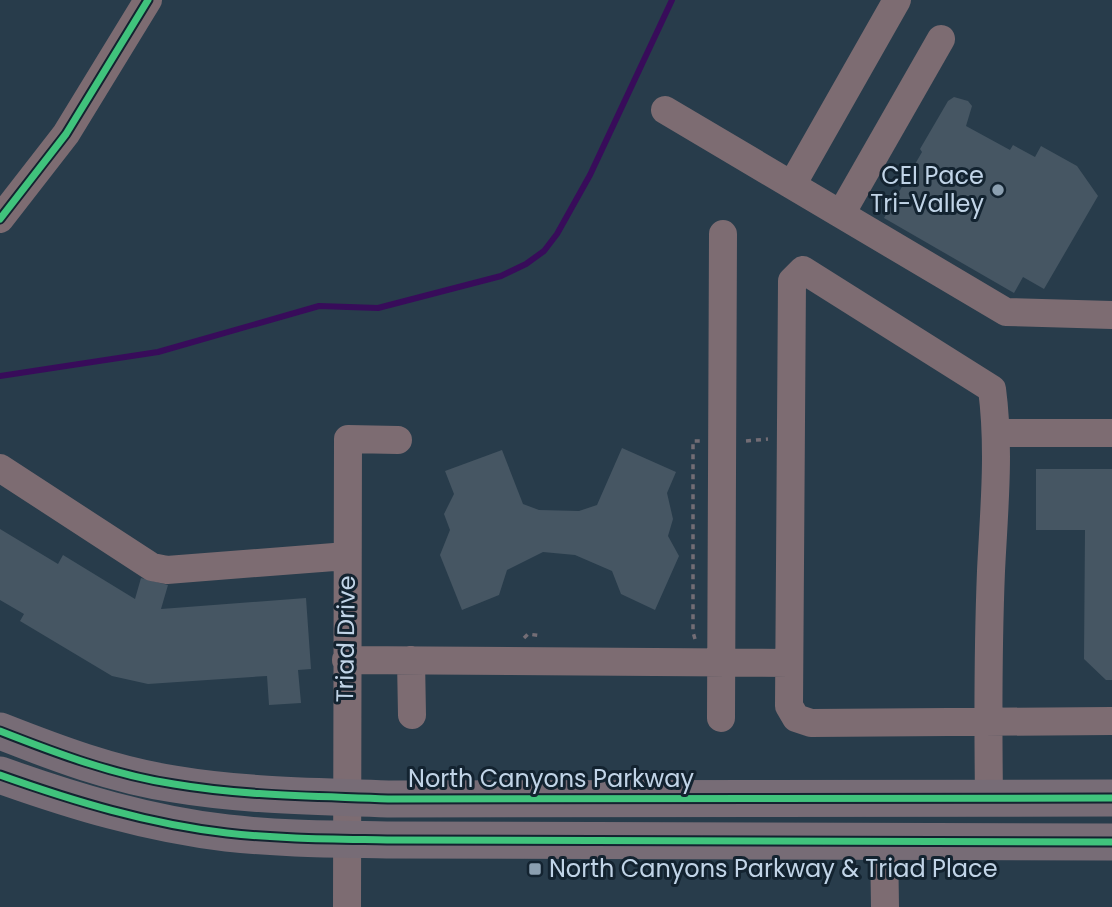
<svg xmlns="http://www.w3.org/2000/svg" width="1112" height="907" viewBox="0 0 1112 907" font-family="Poppins,sans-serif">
	<rect width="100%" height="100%" fill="#283c4b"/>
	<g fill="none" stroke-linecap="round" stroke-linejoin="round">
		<path stroke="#380c5a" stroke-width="6" d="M0,376L158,352L319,306L378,308L501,276L526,264L544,251L557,234L590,175L672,0"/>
	</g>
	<path fill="#465663" d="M954,97L968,101L972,106L966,126L1010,150L1013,145L1035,157L1041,146L1077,166L1098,196L1044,289L1023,277L1014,293L884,218L922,152L920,149L948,101Z
		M622,448L676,472L667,493L673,519L668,536L679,556L655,610L621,594L612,571L575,555L543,552L507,570L499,595L462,610L440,555L450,530L444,514L454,494L445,471L502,450L523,504L539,510L579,511L597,505Z
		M1036,469H1112V680H1106L1084,659L1085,530H1036Z
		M0,529L58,564L63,555L135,599L141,578L168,585L161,609L306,598L311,669L298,670L301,703L269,705L267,676L148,684L112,676L20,621L24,614L0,600Z"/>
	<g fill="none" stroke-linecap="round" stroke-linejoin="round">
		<path stroke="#736d75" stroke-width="3.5" stroke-dasharray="5 5" stroke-linecap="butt" d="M746,441L768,439
			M524,638L528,634L542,636
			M695,639L693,632V441H700"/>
		<path stroke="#7d6c72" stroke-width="28" d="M665,110L1006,312L1112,315
			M792,185L897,0
			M841,214L941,39
			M0,219L66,134L148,0
			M998,433H1112
			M0,468L152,567L167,570L347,556
			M346,660L789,663
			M411,660L412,715
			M721,718L723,234
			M989,797C988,721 988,646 991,571C994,510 1000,450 992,389L803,270L792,281L789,706L796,718L811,723L1112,721
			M884,840L885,907
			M347,907L348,439L398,440"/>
		<path stroke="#776c76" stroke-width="37" d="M0,731C56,753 114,775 174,784C245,796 316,796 388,799L1112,798
			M0,775C73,801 149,824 227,833C280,839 333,839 387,840L1112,842"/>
		<defs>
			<path id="cycleway" d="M0,219L66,134L148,0
				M0,731C56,753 114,775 174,784C245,796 316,796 388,799L1112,798
				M0,775C73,801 149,824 227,833C280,839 333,839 387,840L1112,842"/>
		</defs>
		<use href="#cycleway" stroke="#132330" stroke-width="11"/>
		<use href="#cycleway" stroke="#40c37c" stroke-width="7"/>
	</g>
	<g fill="#8b9fb0" stroke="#132330" stroke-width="2.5">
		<circle cx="998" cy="190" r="7"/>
		<rect x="528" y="862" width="14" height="14" rx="3.5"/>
	</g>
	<g text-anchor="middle" stroke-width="6" stroke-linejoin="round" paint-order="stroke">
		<g font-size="24" fill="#c1d4e7" stroke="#132330" text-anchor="end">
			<text x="984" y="184">CEI Pace<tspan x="984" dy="28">Tri-Valley</tspan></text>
			<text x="549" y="877" text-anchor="start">North Canyons Parkway &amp; Triad Place</text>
		</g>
		<g font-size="24" fill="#c1d4e7" stroke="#132330">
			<text transform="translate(346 639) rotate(-89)" y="8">Triad Drive</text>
			<text x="551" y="787">North Canyons Parkway</text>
		</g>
	</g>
</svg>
